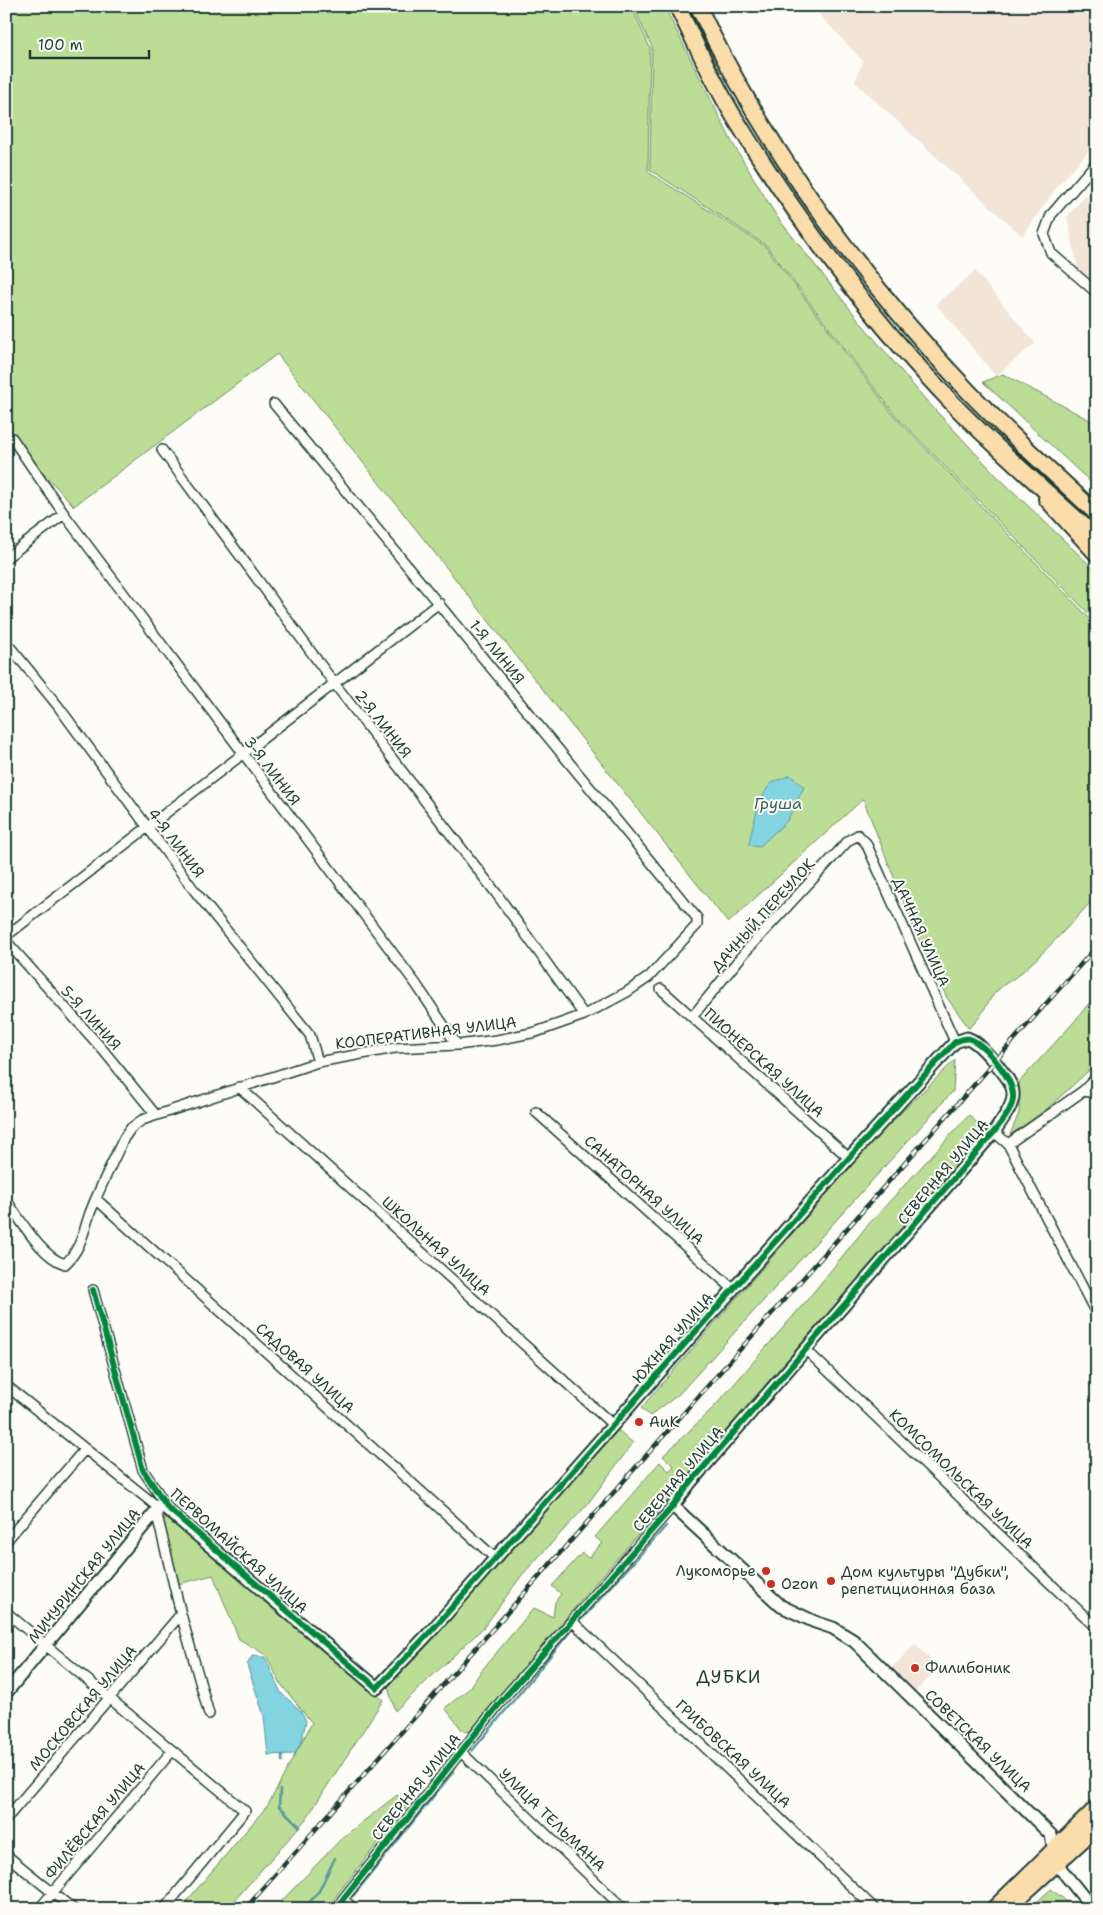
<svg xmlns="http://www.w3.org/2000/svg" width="1103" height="1915" viewBox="0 0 1103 1915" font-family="'Shantell Sans',sans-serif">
	<rect width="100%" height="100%" fill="#fdfcf7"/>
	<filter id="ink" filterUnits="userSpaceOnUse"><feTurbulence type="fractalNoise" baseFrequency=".02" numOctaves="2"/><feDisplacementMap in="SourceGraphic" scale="10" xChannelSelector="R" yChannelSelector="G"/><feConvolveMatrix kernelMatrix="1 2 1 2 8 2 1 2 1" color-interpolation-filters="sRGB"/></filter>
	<g filter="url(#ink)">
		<path fill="#f3e4d8" d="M811,6H1097V142L1059,184L1022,236L855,82L863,61Z
			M1097,182V285L1078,269L1067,217Z
			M975,271L1035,343L996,376L936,304Z
			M915,1644L939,1668L915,1692L892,1668Z"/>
		<path fill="#bcdd96" stroke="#6e8d65" d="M6,6H631L650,48L648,172L765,246L894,416L1097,626V895C1073,922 1048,949 1021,973C1014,979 1005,983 999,989C986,1000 984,1017 969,1028L947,998L916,933L863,799L728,923L277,354L74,506L6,433Z
			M633,6H664L733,144L777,217L861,323L924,398L996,475L1097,572V622L896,416L766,245L650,170L652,47Z
			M1003,374L1097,424V488L983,382Z
			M1097,993V1063L1047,1109L1010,1135L1019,1113V1082L1074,1022Z
			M955,1060L953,1091L679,1394L650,1416L641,1408L879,1134Z
			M969,1115L989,1134L727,1434L718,1436L710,1444L704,1443L693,1457L696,1459L691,1467L694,1474L676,1492L599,1579L469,1732L463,1731L445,1708L470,1688L481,1671L534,1608L553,1617L555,1602L561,1594L552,1586L582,1553L588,1558L602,1543L595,1537L660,1462L669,1471L674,1466L663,1456L716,1405L807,1300L866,1227Z
			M618,1430L633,1443L586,1506L522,1575L484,1627L395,1711L388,1687Z
			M162,1518L178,1522L383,1700L306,1819L227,1909H180L268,1805L312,1723L280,1683L266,1655L239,1639L213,1575L178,1584Z
			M397,1795L409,1804L339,1892L328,1909H274L342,1838Z
			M1051,1889L1070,1904L1066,1909H1029Z"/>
		<path fill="#83d3e0" stroke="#5b979b" d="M790,775L804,787L787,821L759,847L749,845C751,830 760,793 772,783C777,780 785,778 790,775Z
			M252,1656L265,1657L281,1693L301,1711L306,1721L302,1740L295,1754L268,1755L264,1716L247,1665Z"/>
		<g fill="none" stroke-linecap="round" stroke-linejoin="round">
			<path stroke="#5b979b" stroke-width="2.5" d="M582,1619L666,1526
				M472,1751L569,1633
				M282,1761V1755
				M280,1790L279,1806L300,1827
				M353,1896L453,1772
				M304,1909L319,1891L335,1858"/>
			<defs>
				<path id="minor" d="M1097,162L1051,215L1044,234L1051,253L1097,293
					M6,442L12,438L64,514L416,984L457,1045
					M162,450L334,683L496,893L584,1015
					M6,558L64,514
					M6,642L58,706L194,890L310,1035L318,1062
					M6,936L439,603
					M6,941L103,1050L155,1114
					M661,989L849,1158
					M692,1017L745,952L849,840L858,835L866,843L955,1042
					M239,1087L613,1425
					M1083,1091L1097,1077
					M536,1112L733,1289
					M994,1132L1008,1144L1097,1315
					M1008,1144L1083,1091L1097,1093
					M96,1199L495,1558
					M6,1200C21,1220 41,1257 65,1264C81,1249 83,1233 90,1213C100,1187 112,1163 124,1138L131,1128L142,1120L318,1062L395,1048L457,1045L497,1040L536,1032L584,1015L627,992L649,977L697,925V918L274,404
					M93,1290L143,1470L168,1508
					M806,1350L1097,1628
					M8,1387L159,1508
					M156,1511L181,1614L209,1714
					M6,1541L84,1450
					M6,1612L245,1811L164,1909
					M572,1621L875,1909
					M461,1752L624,1909
					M6,1819L181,1614
					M6,1855L73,1909
					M343,1899L354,1909
					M39,1909L172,1751
					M337,1909L343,1899L504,1698L673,1506"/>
				<path id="tertiary" d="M6,1693L156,1511L163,1506L377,1688L432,1630L849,1158L955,1042L967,1038C977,1041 984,1051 991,1058C1021,1092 1019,1096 994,1132L690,1483L673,1506L781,1606L815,1622L833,1628L854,1641L1051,1835L1056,1863L1093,1909"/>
				<path id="primary" d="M1046,499L1097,555
					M993,1909L1097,1807
					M1007,1909L1097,1827"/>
				<path id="trunk" d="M677,6C696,44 714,84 736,120C799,223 872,320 956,407C1001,453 1050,494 1097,538
					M698,6C766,149 860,277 968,391C1009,434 1054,473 1097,514"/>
			</defs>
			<use href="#minor" stroke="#1f3d34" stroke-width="12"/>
			<use href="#tertiary" stroke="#1f3d34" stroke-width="15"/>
			<use href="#primary" stroke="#1f3d34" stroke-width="18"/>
			<use href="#trunk" stroke="#1f3d34" stroke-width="19"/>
			<use href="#minor" stroke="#fdfcf7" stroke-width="9"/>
			<use href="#tertiary" stroke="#fdfcf7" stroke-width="11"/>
			<use href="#primary" stroke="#fbddab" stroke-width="14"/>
			<use href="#trunk" stroke="#fbddab" stroke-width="15"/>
			<defs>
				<path id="rail" d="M245,1909L1097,946"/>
			</defs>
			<use href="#rail" stroke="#1f3d34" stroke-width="4.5"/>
			<use href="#rail" stroke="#fdfcf7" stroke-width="2.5" stroke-dasharray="8" stroke-linecap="butt"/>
			<defs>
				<path id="cycleway" d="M93,1290L143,1470L168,1508L377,1688L432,1630L849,1158L955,1042C960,1040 965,1037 970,1039C986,1045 1015,1081 1013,1098C1012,1111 1001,1122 994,1132L690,1483L673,1506L504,1698L343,1899L337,1909"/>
			</defs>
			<use href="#cycleway" stroke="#fdfcf7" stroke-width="9"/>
			<use href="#cycleway" stroke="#00873e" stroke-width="6"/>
		</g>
	</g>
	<g fill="#c8321e" stroke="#fdfcf7" stroke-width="2">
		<circle cx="639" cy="1422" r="5"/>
		<circle cx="766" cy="1571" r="5"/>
		<circle cx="831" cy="1581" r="5"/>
		<circle cx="771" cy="1584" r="5"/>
		<circle cx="915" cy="1668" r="5"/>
	</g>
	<g text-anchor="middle" stroke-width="4" stroke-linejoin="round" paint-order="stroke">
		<g font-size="15" fill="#1f3d34" stroke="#fdfcf7">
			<text transform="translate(497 652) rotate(51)" y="5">1-Я ЛИНИЯ</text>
			<text transform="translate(383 724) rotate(52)" y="5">2-Я ЛИНИЯ</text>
			<text transform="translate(272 771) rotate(53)" y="5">3-Я ЛИНИЯ</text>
			<text transform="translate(176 843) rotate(53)" y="5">4-Я ЛИНИЯ</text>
			<text transform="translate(763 915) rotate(-48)" y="5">ДАЧНЫЙ ПЕРЕУЛОК</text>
			<text transform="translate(921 932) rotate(66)" y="5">ДАЧНАЯ УЛИЦА</text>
			<text transform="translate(91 1018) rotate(48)" y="5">5-Я ЛИНИЯ</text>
			<text transform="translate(426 1033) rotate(-7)" y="5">КООПЕРАТИВНАЯ УЛИЦА</text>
			<text transform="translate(764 1063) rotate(42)" y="5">ПИОНЕРСКАЯ УЛИЦА</text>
			<text transform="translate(943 1172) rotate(-50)" y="5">СЕВЕРНАЯ УЛИЦА</text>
			<text transform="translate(644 1190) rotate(42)" y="5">САНАТОРНАЯ УЛИЦА</text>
			<text transform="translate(436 1246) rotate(42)" y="5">ШКОЛЬНАЯ УЛИЦА</text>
			<text transform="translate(673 1338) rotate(-49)" y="5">ЮЖНАЯ УЛИЦА</text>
			<text transform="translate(305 1368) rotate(42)" y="5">САДОВАЯ УЛИЦА</text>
			<text transform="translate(678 1479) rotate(-50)" y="5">СЕВЕРНАЯ УЛИЦА</text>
			<text transform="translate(961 1479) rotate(44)" y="5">КОМСОМОЛЬСКАЯ УЛИЦА</text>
			<text transform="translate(239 1551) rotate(42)" y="5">ПЕРВОМАЙСКАЯ УЛИЦА</text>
			<text transform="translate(84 1576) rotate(-51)" y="5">МИЧУРИНСКАЯ УЛИЦА</text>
			<text transform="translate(83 1708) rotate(-50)" y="5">МОСКОВСКАЯ УЛИЦА</text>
			<text transform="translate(978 1741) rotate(44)" y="5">СОВЕТСКАЯ УЛИЦА</text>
			<text transform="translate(733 1754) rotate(43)" y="5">ГРИБОВСКАЯ УЛИЦА</text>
			<text transform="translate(416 1787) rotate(-51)" y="5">СЕВЕРНАЯ УЛИЦА</text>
			<text transform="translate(552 1820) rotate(44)" y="5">УЛИЦА ТЕЛЬМАНА</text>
			<text transform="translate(95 1821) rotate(-50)" y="5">ФИЛЁВСКАЯ УЛИЦА</text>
		</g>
		<g font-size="15" fill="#1f3d34" stroke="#fdfcf7" text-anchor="start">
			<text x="649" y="1427">АиК</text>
			<text x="756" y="1576" text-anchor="end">Лукоморье</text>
			<text x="841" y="1577">Дом культуры "Дубки",<tspan x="841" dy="17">репетиционная база</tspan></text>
			<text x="781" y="1589">Ozon</text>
			<text x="925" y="1673">Филибоник</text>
		</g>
		<g font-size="16" font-style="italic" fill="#38625f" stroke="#fdfcf7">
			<text x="778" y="809">Груша</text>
		</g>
		<g font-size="18" letter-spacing="1" fill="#1f3d34" stroke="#fdfcf7">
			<text x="729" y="1683">ДУБКИ</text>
		</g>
	</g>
	<rect width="1103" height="1915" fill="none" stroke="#fdfcf7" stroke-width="25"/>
	<rect x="12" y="12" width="1078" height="1890" fill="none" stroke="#1f3d34" stroke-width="2" filter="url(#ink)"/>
	<path d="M30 50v8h119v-8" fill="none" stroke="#1f3d34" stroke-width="2.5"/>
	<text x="38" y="50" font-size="15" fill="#1f3d34" stroke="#fdfcf7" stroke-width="4" paint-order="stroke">100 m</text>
</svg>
